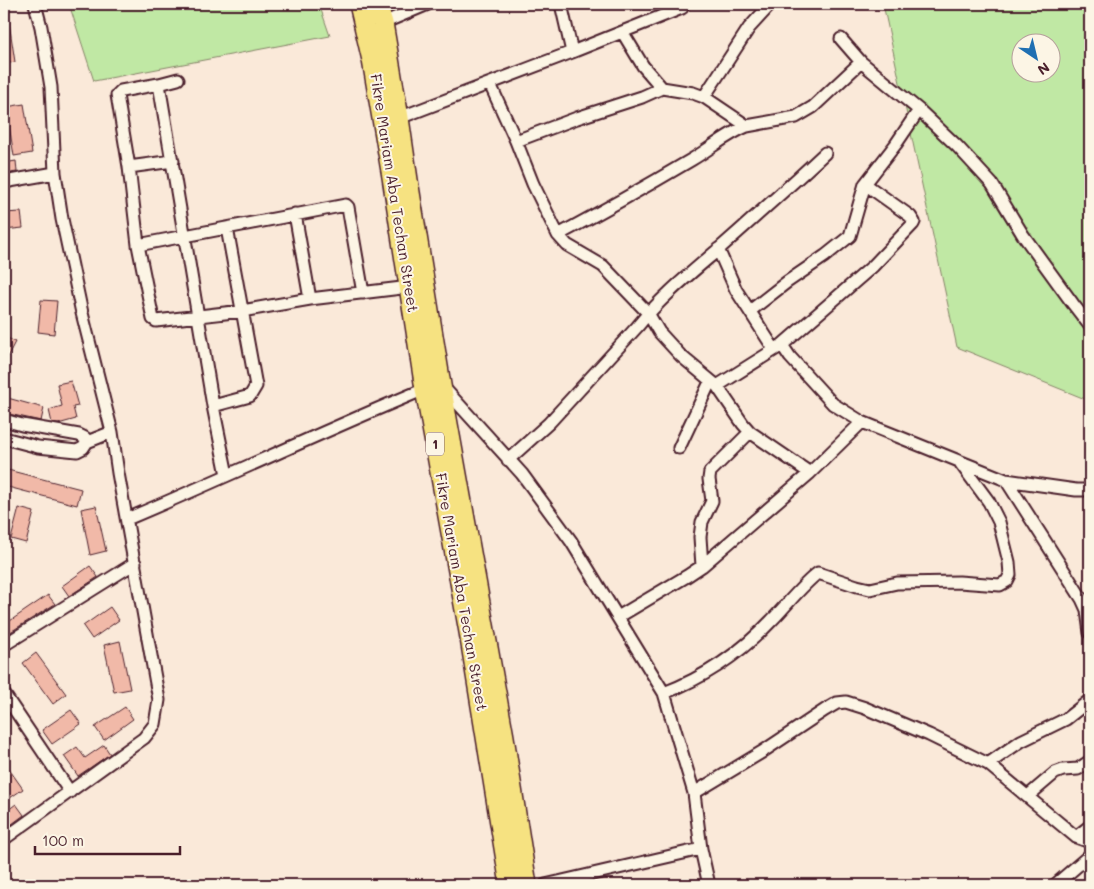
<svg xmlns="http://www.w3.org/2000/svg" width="1094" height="889" viewBox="0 0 1094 889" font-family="Mali,sans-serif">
	<rect width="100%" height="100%" fill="#fae9d9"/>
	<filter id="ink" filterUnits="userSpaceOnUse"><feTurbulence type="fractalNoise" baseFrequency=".02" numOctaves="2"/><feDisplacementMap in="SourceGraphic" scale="10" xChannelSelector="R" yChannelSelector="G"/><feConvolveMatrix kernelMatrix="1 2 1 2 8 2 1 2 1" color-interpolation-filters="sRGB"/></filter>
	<g filter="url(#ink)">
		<path fill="#c0e8a4" stroke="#858468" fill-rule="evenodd" d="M69,4H319L330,36L94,81Z
			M883,4H1090V401L957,347ZM1022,42H1052V72H1022Z"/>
		<path fill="#f1b9a8" stroke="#4a1f2b" d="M8,16L15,62L4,64V17Z
			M24,104L32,153L14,156L6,107Z
			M16,161L17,172L4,174V163Z
			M21,212L23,228L4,230V213Z
			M41,300L57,301L54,334L38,332Z
			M4,336L15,342L4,363Z
			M71,381L78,406L73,407L76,419L58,424L52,423L49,410L62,406L57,384Z
			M4,397L44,408L41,421L4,413Z
			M4,469L81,489L77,505L4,486Z
			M96,506L106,551L90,555L81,509Z
			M19,508L34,512L26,543L11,539Z
			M90,566L98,577L69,596L62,586Z
			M48,595L55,604L4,636V625Z
			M110,607L119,620L92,639L83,626Z
			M120,641L130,689L114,692L104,645Z
			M36,653L66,694L53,704L23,663Z
			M125,707L133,719L104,740L95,727Z
			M71,710L81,724L52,744L42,730Z
			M104,745L110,754L78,776L64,756L77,747L85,758Z
			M4,762L23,789L10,798L4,789Z
			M16,804L24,815L4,830V813Z"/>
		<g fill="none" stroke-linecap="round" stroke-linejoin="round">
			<defs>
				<path id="street" d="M383,23L428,4
					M623,33L643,66L662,88L693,93L704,97L747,126L796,117L813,107L861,62
					M841,39L861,62L919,110L957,146L992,184L1023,235L1073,304L1090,326
					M572,52L682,8
					M178,79L159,84L121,91L117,95L129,167L138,245L153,319L156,321L242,311L310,299L410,287
					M159,84L213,406L227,475
					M490,84L516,141L533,184L558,235L567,245L603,266L648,313L659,332L681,356L717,386L782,345L790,357L833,404L862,422L1006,480L1076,490H1090
					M704,97L749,28L771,4
					M399,118L572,52L561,4
					M516,141L577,118L642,97L662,88
					M129,167L173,161
					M4,182L55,173
					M295,214L310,299
					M558,235C603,211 647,186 691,160C710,149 727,134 747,126
					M138,245L346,205L348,207L363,293
					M718,249L736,290L774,349
					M750,311L787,282L825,256L850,236L865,184L896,144L919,110
					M782,345L873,266L913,224L914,222L910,216L865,184
					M717,386L743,424L750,432L810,473
					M444,388L522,474L571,541L664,693L694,793L701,849L709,885
					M213,406L250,396L256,386L227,228
					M4,420L22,425L79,435L85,438L87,442
					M4,438L38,447L77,451L83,448L87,442L112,432
					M679,448L710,382
					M508,460L549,423L637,327C661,297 691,273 720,248C756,216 791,185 825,153
					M1006,480L1082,599L1087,610L1090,633
					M127,519C227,477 325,430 425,389
					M702,566L700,537L702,522L712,501L709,479L710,472L750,432
					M618,617L687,576L702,566L810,473L862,422
					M4,645L135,563
					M664,693C706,677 742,652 772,620C785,607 804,583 818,573L857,586L870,589L897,583L959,582L1000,585L1007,581L1010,575L1009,562L999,522L989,502L961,464
					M4,694L70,792
					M988,764L1021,741L1066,719L1090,700
					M694,793L762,752L825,710L837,703L846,702L865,708L929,735L988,764L1076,837L1090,842
					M1028,796L1055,773L1063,770L1078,769L1090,761
					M1076,837L1090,826
					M4,839L144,738L155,724L159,700L118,473L112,432L82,313L62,219L55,173L51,87L41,27L35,4
					M545,885L701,849
					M1055,885L1090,855"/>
				<path id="primary" d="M359,4L372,60L392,177L425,389L469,632L510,885
					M377,4L383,23L399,118L408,180L441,385L504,737L527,885"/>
			</defs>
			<use href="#street" stroke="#4a1f2b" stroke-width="15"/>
			<use href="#primary" stroke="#4a1f2b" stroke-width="22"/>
			<use href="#street" stroke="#fcf5e5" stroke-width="11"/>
			<use href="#primary" stroke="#f6e281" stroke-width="19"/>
		</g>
	</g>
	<g text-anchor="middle" stroke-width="4" stroke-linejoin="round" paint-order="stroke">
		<rect fill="#fcf5e5" stroke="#7f5f63" stroke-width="1" x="426" y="432.5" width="18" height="23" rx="4"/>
		<g font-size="14" font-weight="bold" fill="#4a1f2b">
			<text x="435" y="449">1</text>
		</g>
		<g font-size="15" fill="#4a1f2b" stroke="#fcf5e5">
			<text transform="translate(394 193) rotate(81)" y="5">Fikre Mariam Aba Techan Street</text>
			<text transform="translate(461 592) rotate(80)" y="5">Fikre Mariam Aba Techan Street</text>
		</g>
	</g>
	<rect width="1094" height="889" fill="none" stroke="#fcf5e5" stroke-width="20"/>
	<rect x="10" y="10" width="1074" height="869" fill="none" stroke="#4a1f2b" stroke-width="2" filter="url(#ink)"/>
	<g transform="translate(1036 58) rotate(145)"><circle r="24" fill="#fcf5e5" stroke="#b59f9b"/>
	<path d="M0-4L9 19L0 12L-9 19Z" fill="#1f6fb2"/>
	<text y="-8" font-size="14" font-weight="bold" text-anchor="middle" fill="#4a1f2b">N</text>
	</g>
	<path d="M35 846v8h145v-8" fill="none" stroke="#4a1f2b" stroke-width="2.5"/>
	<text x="42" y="846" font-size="15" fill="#4a1f2b" stroke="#fcf5e5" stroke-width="4" paint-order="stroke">100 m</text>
</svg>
